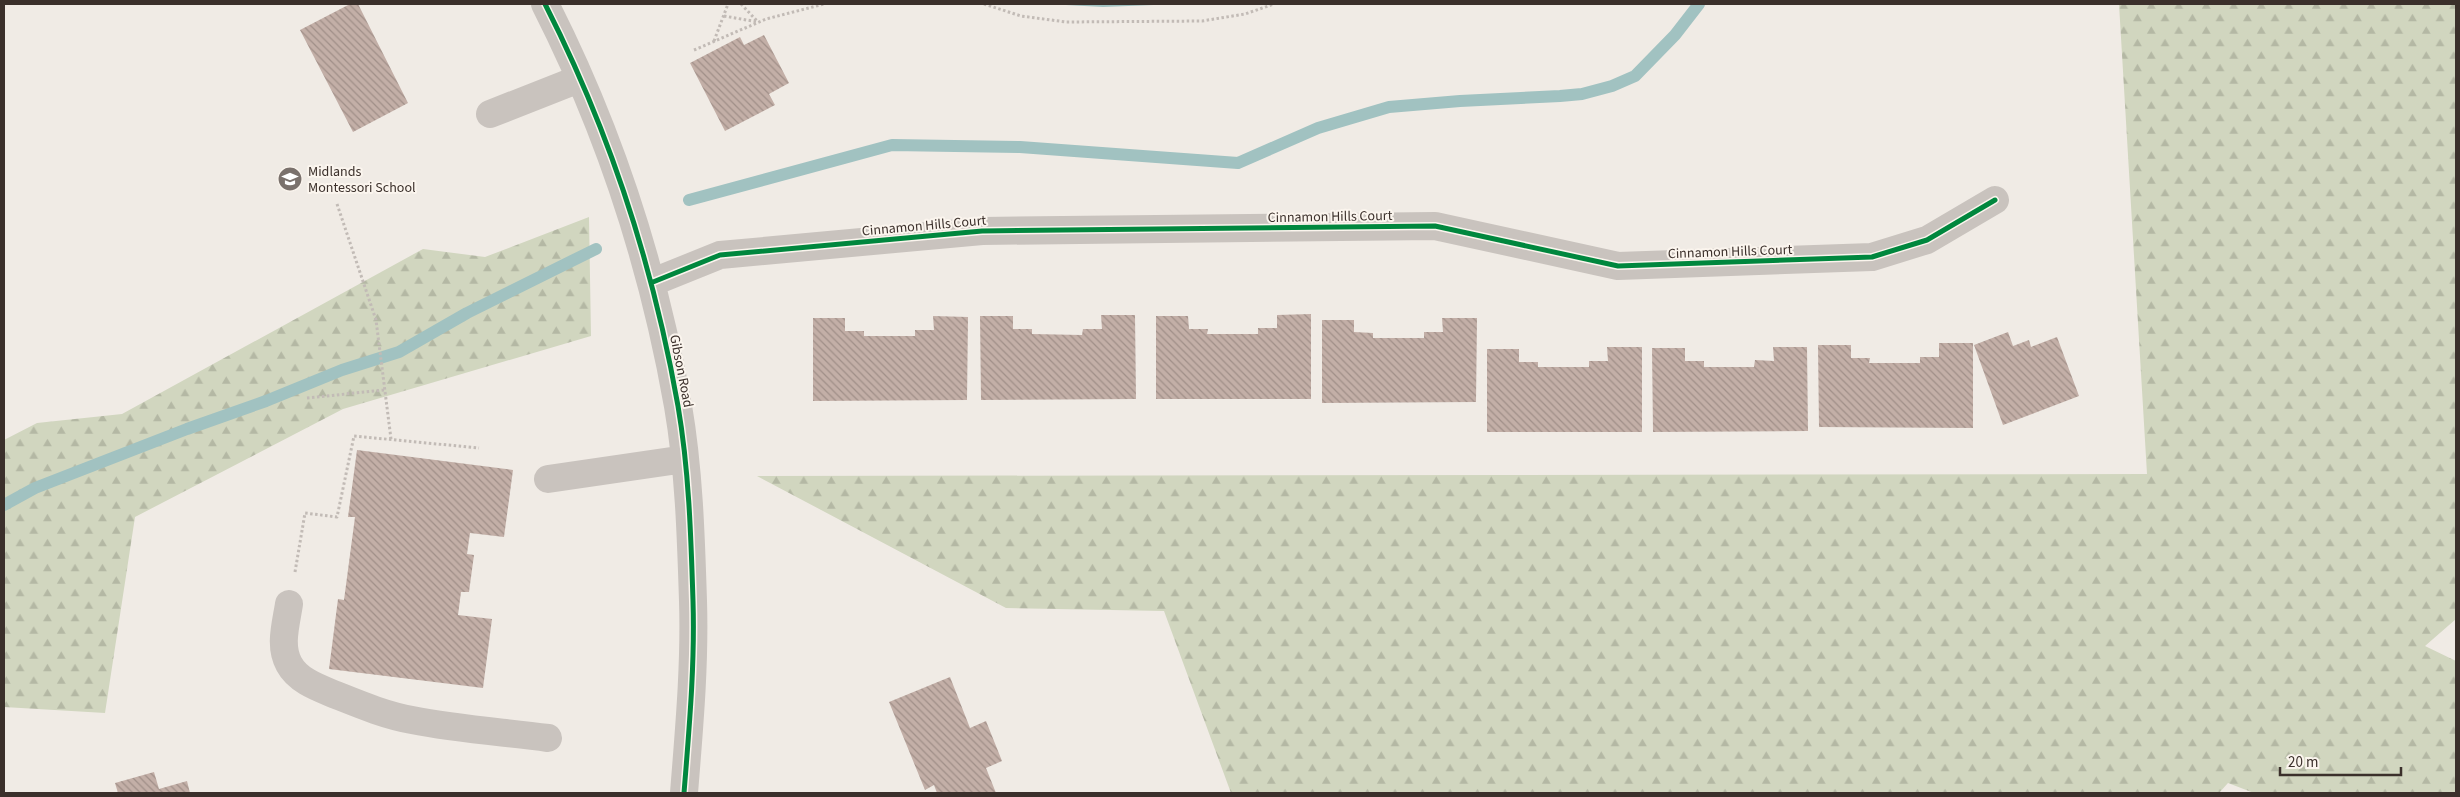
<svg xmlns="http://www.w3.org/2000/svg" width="2460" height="797" viewBox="0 0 2460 797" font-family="'Source Sans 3',sans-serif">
	<defs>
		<pattern id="forest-firs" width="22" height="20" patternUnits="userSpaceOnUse" patternTransform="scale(1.25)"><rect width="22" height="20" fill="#d1d6bf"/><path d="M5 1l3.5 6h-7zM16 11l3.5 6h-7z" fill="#b4b8a4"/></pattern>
		<pattern id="water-rules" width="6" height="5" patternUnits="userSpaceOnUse" patternTransform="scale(1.25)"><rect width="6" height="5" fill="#a1c2c1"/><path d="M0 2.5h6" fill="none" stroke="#849e9d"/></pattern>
		<pattern id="building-back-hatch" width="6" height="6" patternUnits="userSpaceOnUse" patternTransform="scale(1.25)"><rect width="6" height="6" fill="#c3afa7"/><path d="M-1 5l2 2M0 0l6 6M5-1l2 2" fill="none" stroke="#a08f88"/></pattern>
	</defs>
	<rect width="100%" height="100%" fill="#f0ebe5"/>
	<path fill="url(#forest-firs)" d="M2119,4H2456V619L2425,646L2456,661V793H2254L2228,783L2219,793H1231L1164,611L1006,608L757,476L2147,474Z
		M589,217L591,336L343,409L135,517L105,713L4,707V440L37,423L122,414L423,249L485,257Z"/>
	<path fill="url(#water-rules)" d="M1047,4H1179L1103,7Z"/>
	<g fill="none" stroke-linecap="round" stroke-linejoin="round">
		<path stroke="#a1c2c1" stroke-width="12" d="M689,200L892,145L1020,147L1238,163L1318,128L1389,107L1460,101L1560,96L1582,94L1612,86L1635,76L1675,35L1699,4
			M4,505L35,488L187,429L266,401L342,370L399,352L467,313L596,249"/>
	</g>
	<path fill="url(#building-back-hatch)" d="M350,4H358L408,103L353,132L300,30Z
		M764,35L789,83L769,94L775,105L725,131L690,63L740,37L744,45Z
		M1311,314V399H1156V316H1188L1189,329H1208L1207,334H1258V328H1277V315Z
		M1101,315H1135L1136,399L981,400L980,316H1013V329H1032V334L1082,335L1083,329H1102Z
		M933,316L968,317L967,400L813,401V318H845V331H864V336H915V330H934Z
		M1442,318H1477L1476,402L1322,403V320H1354V332L1373,333V338H1424V332H1443Z
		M2008,332L2013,346L2029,340L2031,347L2057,337L2079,396L2003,425L1974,345Z
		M1939,343H1973V428L1819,427L1818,345H1851V358H1870L1869,363H1920V357H1939Z
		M1607,347H1642V432H1487V349H1519V362H1538V367H1589V361H1608Z
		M1773,347H1807L1808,431L1653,432L1652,348H1685V361H1704V367H1754L1755,360L1774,361Z
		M357,450L513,470L504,537L470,533L467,554L474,555L469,592H461L458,615L492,619L483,688L329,669L338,599L344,600L355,517H348Z
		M950,677L970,728L986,721L1002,761L986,768L996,793H937L934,785L925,790L889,702Z
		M154,772L159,789L187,781L190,793H118L115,783Z"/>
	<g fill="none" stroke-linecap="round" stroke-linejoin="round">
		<path stroke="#c2bbb6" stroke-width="3" stroke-dasharray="2.5 2.5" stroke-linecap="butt" d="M741,4L758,22
			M984,4L1021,16L1066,22L1202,21L1245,14L1274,4
			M724,16L758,22
			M714,41L728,4
			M694,50L766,19L824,4
			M337,204L376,320L391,439
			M307,398L384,390
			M295,572L305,513L337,517L354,436L479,448"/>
		<path stroke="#c9c3be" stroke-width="28" d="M545,4C610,132 653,264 678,406C689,470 691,537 693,601C695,665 689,730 684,793
			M490,114L579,79
			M653,282L720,255L982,231L1435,226L1618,266L1872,257L1927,240L1995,200
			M548,479L685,459
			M289,604C286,624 279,646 289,664C298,681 319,688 336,695C361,705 385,715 412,720C457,729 503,732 548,738"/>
		<defs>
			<path id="cycleway" d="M545,4C610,132 653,264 678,406C689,470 691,537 693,601C695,665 689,730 684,793
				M653,282L720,255L982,231L1435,226L1618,266L1872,257L1927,240L1995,200"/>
		</defs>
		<use href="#cycleway" stroke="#fbf5ee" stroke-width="8"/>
		<use href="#cycleway" stroke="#00873e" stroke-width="5"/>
	</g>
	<defs>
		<symbol id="school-disc" viewBox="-11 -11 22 22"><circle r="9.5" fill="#7a716c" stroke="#fbf5ee"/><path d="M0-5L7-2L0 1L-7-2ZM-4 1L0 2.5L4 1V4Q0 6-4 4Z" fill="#fff"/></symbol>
	</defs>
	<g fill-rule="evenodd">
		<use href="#school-disc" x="276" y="165" width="28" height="28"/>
	</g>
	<g text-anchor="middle" stroke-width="4" stroke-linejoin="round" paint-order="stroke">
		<g font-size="14" fill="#3b302b" stroke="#fbf5ee" text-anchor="start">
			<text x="308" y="176">Midlands<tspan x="308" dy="16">Montessori School</tspan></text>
		</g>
		<g font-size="14" fill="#3b302b" stroke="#fbf5ee">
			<text transform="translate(1330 216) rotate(-1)" y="5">Cinnamon Hills Court</text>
			<text transform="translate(924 225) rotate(-5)" y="5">Cinnamon Hills Court</text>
			<text transform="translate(1730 251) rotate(-2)" y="5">Cinnamon Hills Court</text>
			<text transform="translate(682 371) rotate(79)" y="5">Gibson Road</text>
		</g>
	</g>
	<rect width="2460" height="797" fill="none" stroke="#3b302b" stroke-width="10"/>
	<path d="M2280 767v8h121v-8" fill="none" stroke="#3b302b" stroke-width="2.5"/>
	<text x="2288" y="767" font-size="15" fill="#3b302b" stroke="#fbf5ee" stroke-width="4" paint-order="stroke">20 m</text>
</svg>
